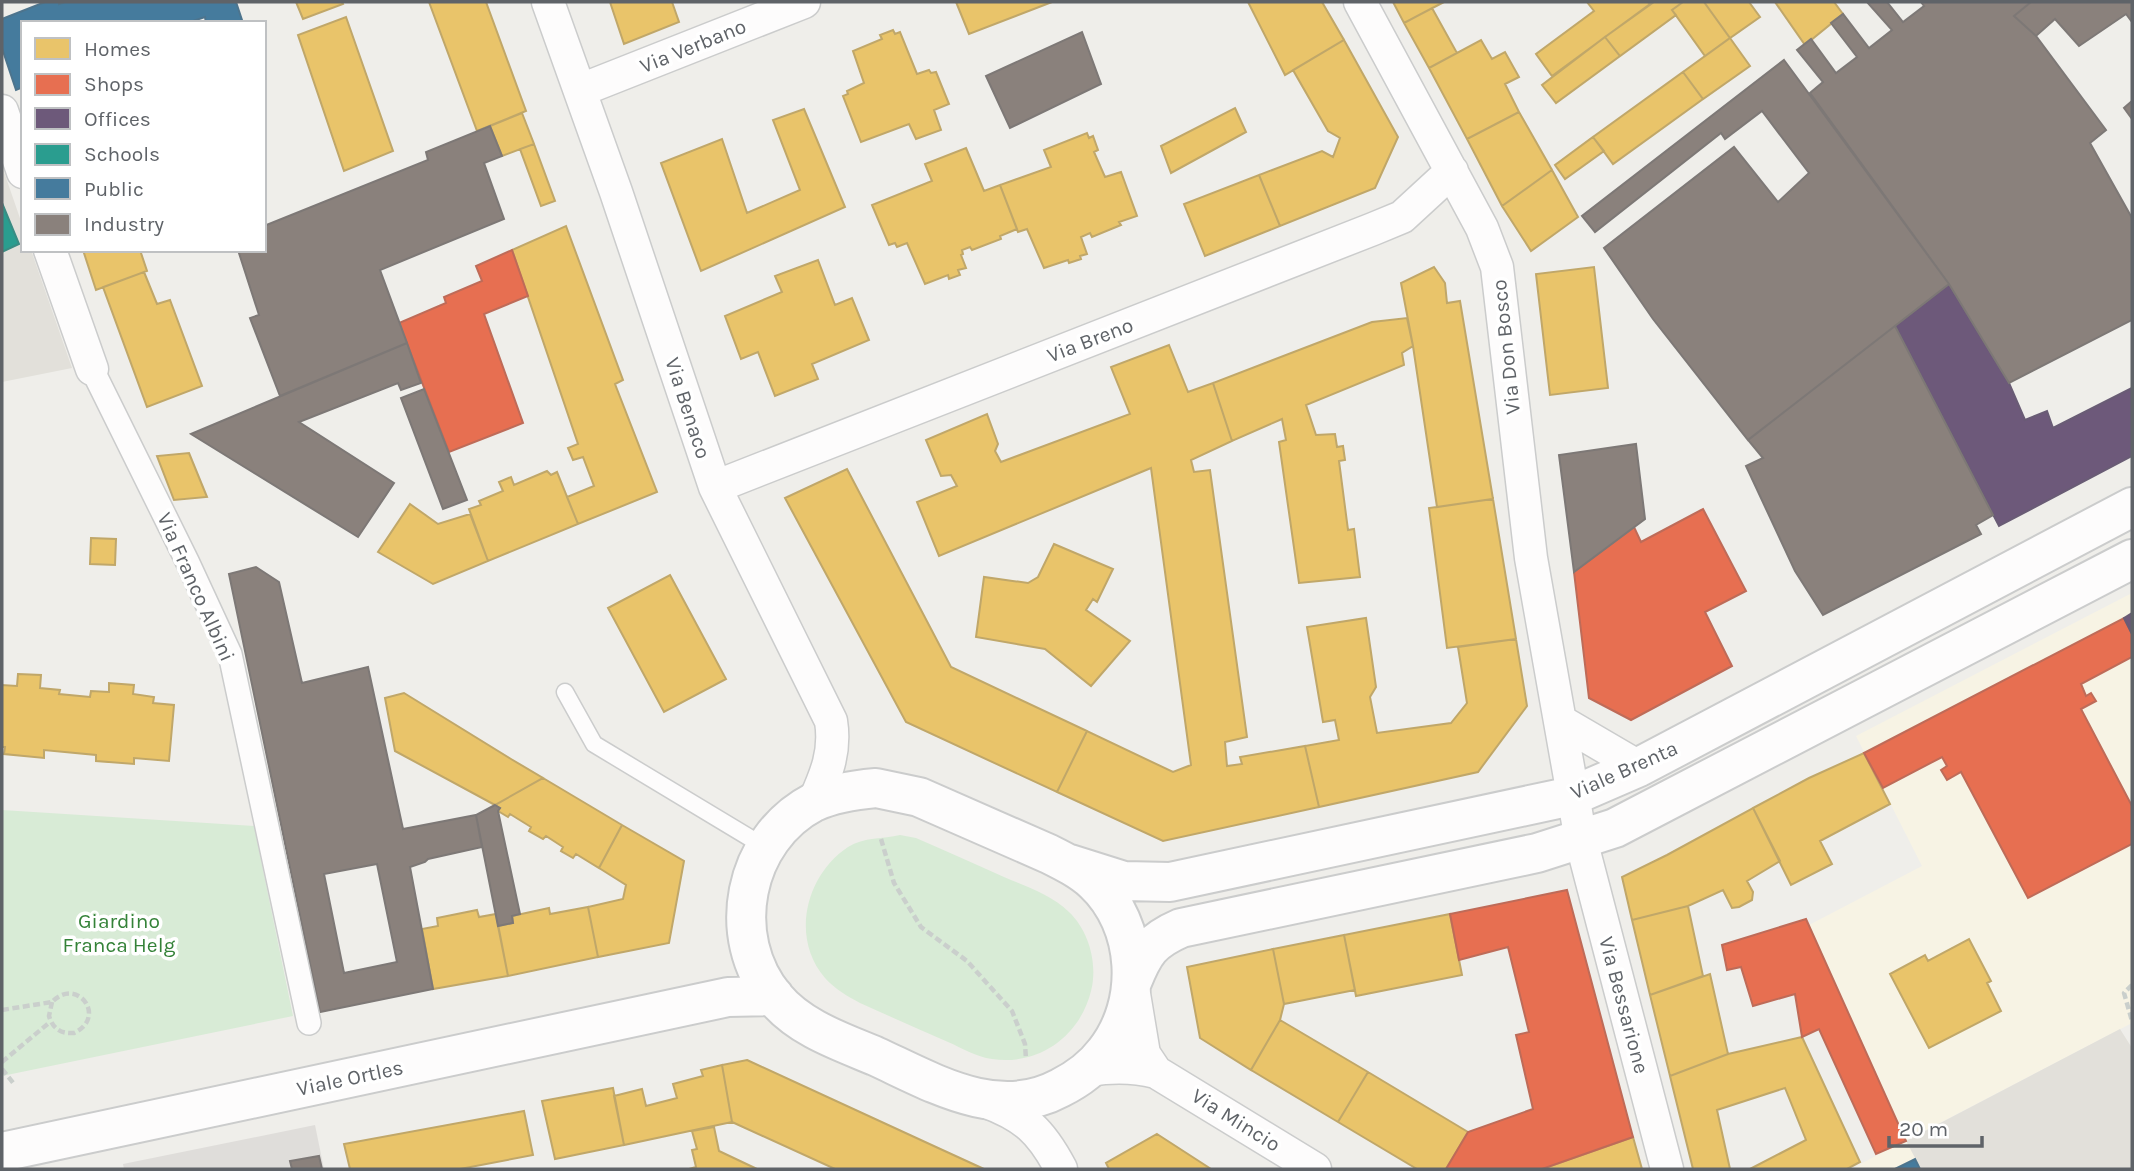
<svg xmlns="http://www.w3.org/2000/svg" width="2134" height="1171" viewBox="0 0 2134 1171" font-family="Karla,sans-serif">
	<rect width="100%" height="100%" fill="#efeeea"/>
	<path fill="#f7f3e4" d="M2132,593V1023L1907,1140L1921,1169H1851L1906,1140L1809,925L1922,866L1856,736Z"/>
	<path fill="#dfddda" d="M315,1125L324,1169H124L123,1164Z"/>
	<path fill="#e2e0da" d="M2,166L23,227V250H31L72,368L2,382Z
		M2120,1029L2132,1048V1169H1921L1906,1141Z"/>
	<path fill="#d8ebd6" d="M2,810L254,826L293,1016L2,1076Z
		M900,835L916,838C946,851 975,864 1004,877C1027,887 1052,895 1069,912C1089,931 1098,964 1091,991C1080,1036 1039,1066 992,1059C976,1057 962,1048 948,1042C918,1029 889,1016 860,1003C847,996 835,989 825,978C790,937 806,875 848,847C864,837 883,839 900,835Z"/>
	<path fill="#e9c46a" stroke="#c0a769" stroke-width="2" d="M296,2H342L343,4L303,19Z
		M429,2H486L526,111L477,131Z
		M610,2H672L679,22L624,44Z
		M956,2H1052L969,34Z
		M1248,2H1322L1344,40L1285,75Z
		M1393,2H1444L1404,23Z
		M1587,2H1648L1650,4L1552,76L1536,54L1594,11Z
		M1654,2H1683L1672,10L1676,15L1620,56L1605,37Z
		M1683,2H1704L1730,38L1705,56L1672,10Z
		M1704,2H1749L1760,17L1730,38Z
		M1775,2H1834L1843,14L1805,45Z
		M1432,8L1457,53L1429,68L1404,23Z
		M346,17L393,151L344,171L298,35Z
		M893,30L895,34L900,32L917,74L929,70L931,73L936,72L949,104L934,110L941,130L916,139L909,124L861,142L843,96L848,94L847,91L864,83L853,51L882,39L880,35Z
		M1605,37L1620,56L1556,103L1542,85Z
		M1730,38L1750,66L1703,99L1683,72Z
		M1344,40L1398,137L1375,188L1280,226L1259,175L1322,151L1333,157L1340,138L1328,131L1293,70Z
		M1481,40L1492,59L1505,52L1519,77L1505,84L1519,112L1467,139L1429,68Z
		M1683,72L1703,99L1613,164L1593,137Z
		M1235,108L1246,132L1171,173L1161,146Z
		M804,109L845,207L701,271L661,163L722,139L747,213L800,190L773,120Z
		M1519,112L1552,170L1502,206L1467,139Z
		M522,113L534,144L502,156L490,126Z
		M1087,133L1089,138L1093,136L1098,150L1094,152L1105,177L1121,172L1137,216L1119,222L1121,225L1092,237L1090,233L1081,237L1087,254L1080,256L1081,259L1069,263L1068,260L1044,268L1027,229L1018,232L1000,185L1051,167L1044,150Z
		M1593,137L1604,151L1565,179L1555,165Z
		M534,144L555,201L541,206L520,149Z
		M966,148L984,191L1000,185L1017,229L1000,236L1001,239L972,250L970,247L962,250L963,254L961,255L966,268L958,270L960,275L949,279L948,275L925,284L907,243L897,247L895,243L889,245L872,205L932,181L925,164Z
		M1552,170L1578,217L1531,251L1502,206Z
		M1259,175L1280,226L1205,256L1184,204Z
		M566,226L623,380L615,384L657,492L578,524L567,497L594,486L583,457L573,460L568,448L578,444L512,250Z
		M83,250H140L147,271L96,290Z
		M818,260L835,305L852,298L869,340L812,364L818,379L775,396L758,352L741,359L725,316L782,292L775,276Z
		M1434,267L1445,283L1447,303L1460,301L1493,499L1437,507L1413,346L1401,283Z
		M1594,267L1608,388L1550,395L1536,274Z
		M144,272L157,304L170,300L202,386L147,407L103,287Z
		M1407,318L1413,346L1402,353L1404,365L1306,405L1316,435L1335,434L1337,447L1343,446L1345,460L1339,461L1348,530L1354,529L1360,577L1299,583L1279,442L1286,440L1282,419L1232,441L1213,383L1372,322Z
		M1169,345L1188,392L1213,383L1232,441L1191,460L1194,472L1210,470L1247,737L1225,742L1227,766L1242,764L1240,757L1305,746L1319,807L1163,841L1057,792L1087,731L1173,772L1191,765L1151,468L939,556L917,502L957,486L951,475L941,476L926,440L987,414L998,444L995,451L1001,462L1130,414L1111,367Z
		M189,453L207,497L174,500L157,456Z
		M847,469L951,667L1087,731L1057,792L906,722L785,498Z
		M547,471L551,475L557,472L578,524L488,561L469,509L481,505L479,501L503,491L499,482L511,477L514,485Z
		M1493,499L1516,639L1447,648L1429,508Z
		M410,504L438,524L470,514L488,561L433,584L378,552Z
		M91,538L116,539L115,565L90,564Z
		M1054,544L1113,569L1097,602L1093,599L1086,610L1130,641L1091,686L1045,649L976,637L984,577L1028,583L1038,577Z
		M670,575L726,679L664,712L608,608Z
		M1366,618L1376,687L1370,697L1377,733L1451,723L1467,703L1458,647L1516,639L1527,706L1478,772L1319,807L1305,746L1339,740L1335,720L1323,722L1307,627Z
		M18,674L41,675L40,688L60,690L59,694L90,697L91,691L109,692V683L134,685L133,694L154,697L153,703L174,705L169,761L134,758V764L96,761V755L44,750V758L4,754L5,747H2V685L17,686Z
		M404,693L511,759L543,778L495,805L395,751L385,698Z
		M1864,753L1890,804L1820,841L1832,864L1791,885L1753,808L1809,778Z
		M543,778L622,825L599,868L576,854L573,858L561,851L563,847L546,836L543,839L529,831L531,827L510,814L508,817L498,811L500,808L495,805Z
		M1753,808L1780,861L1747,881L1753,892L1752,900L1739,907L1732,908L1723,890L1688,906L1632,920L1622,877L1667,855Z
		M622,825L684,861L669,943L598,957L588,907L623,899L626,885L599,868Z
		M1688,906L1703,976L1650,995L1632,920Z
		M588,907L598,957L508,976L498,926L513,923L512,916L549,908L550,914Z
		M477,910L479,917L496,914L508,976L433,989L422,929L438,926L437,918Z
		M1450,914L1462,975L1356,996L1344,935Z
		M1344,935L1355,990L1284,1004L1273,949Z
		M1969,939L1991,981L1987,983L2001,1011L1929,1048L1890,974L1925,955L1928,961Z
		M1273,949L1284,1004L1280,1020L1251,1070L1200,1038L1187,967Z
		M1710,974L1728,1054L1670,1076L1650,995Z
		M1280,1020L1368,1072L1338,1122L1251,1070Z
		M1802,1037L1860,1162L1847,1169H1750L1806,1140L1785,1088L1717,1110L1730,1169H1693L1670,1076L1728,1054Z
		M747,1060L936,1147L984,1169H835L732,1122L722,1065Z
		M722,1065L732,1122L624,1145L614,1096L642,1089L646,1106L677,1098L673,1084L703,1076L701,1070Z
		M1368,1072L1468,1132L1446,1169H1417L1338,1122Z
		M613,1088L624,1145L555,1159L542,1101Z
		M524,1111L533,1155L460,1169H350L344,1144Z
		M714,1127L719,1151L757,1169H689L696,1167L692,1150L697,1149L692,1131Z
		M1157,1134L1211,1169H1109L1106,1163Z
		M1633,1137L1642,1169H1542Z"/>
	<path fill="#e76f51" stroke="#be6b58" stroke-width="2" d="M512,250L528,296L484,314L523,423L449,452L399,323L446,303L444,297L482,281L476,266Z
		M1703,509L1746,591L1705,612L1732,666L1631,720L1589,698L1574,572L1634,527L1641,542Z
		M2124,618L2132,634V657L2081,684L2086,696L2091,693L2096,701L2081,709L2132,806V844L2028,898L1961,772L1947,780L1941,770L1947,766L1942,757L1883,788L1864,753Z
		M1567,890L1633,1137L1542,1169H1446L1468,1132L1533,1109L1516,1035L1529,1032L1508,947L1459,960L1450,914Z
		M1806,919L1906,1141L1876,1154L1819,1029L1802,1037L1795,994L1753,1006L1741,967L1727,970L1722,945Z"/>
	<path fill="#6d597a" stroke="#695c75" stroke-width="2" d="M1949,284L2009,383L2025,420L2047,411L2053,428L2132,388V456L1999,526L1895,326Z
		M2132,613V634L2124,618Z"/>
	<path fill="#2a9d8f" stroke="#3a8c83" stroke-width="2" d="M2,203L19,244L2,252Z"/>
	<path fill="#457b9d" stroke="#4d748d" stroke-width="2" d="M45,2H59V4L65,2H236L243,23H206L205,17L187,23H23V87L16,90L2,48V19Z
		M1915,1159L1920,1169H1895Z"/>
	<path fill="#8a817c" stroke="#7d7876" stroke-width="2" fill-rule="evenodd" d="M1867,2H1887L1903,22L1924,6L1921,2H2031L2014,16L2036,36L2106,130L2090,143L2132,218V320L2009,383L1949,284L1810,93L1823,82L1797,50L1811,39L1836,73L1857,57L1831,23L1843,14L1869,48L1892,30Z
		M2031,2H2132V22L2126,14L2079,46L2055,19L2036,36L2014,16Z
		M1082,32L1101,84L1010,128L986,76Z
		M1784,60L1949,284L1748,440L1653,319L1604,248L1734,147L1778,202L1809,173L1762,111L1725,139L1721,133L1595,232L1582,216Z
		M2132,101V119L2124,108Z
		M490,126L502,156L484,163L504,219L380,270L407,343L280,396L250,318L259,315L238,250H264V226L428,160L426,152Z
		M1895,326L1993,515L1976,525L1981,534L1823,615L1795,571L1746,466L1763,458L1748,440Z
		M407,343L421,383L401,390L398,383L299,422L394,483L358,537L191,434Z
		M424,389L467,500L443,509L401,398Z
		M1636,444L1645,519L1574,572L1559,455Z
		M256,567L279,582L302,683L368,667L403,829L476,815L482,847L428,859L425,862L410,867L433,989L320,1012L229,574ZM377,864L397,962L344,973L324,874Z
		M495,805L500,808L498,811L520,914L512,916L513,923L498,926L476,815Z
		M319,1156L322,1169H292L290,1161Z"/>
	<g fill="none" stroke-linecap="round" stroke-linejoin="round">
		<defs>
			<path id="service" d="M565,692L594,744L765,847"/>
			<path id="pedestrian" d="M92,369L187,561L230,654L309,1023"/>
			<path id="minor" d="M548,2L616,192L715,487L831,721C836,752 826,775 814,802
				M1360,2L1482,228L1497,267L1531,558L1581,840L1667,1169
				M581,90L804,2
				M2,111L23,172
				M50,250L92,369
				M715,487L1373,229L1402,217L1452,171
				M1562,722L1639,767
				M1089,1070C1113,1066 1133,1066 1156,1072L1144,1054L1133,988
				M1156,1072L1315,1169
				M984,1101C1025,1116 1041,1131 1061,1169"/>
			<path id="tertiary" d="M876,788L919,797L1049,854C1065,862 1081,870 1094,882C1140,925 1144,1003 1105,1052C1093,1068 1078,1079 1060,1088C997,1122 932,1082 875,1056C839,1041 800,1028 775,998C724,937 743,839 814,802C833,793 854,790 876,788Z
				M1070,864L1124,881L1170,882L1572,796L1639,767L2132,507
				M1132,982C1144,952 1151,941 1181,928L1537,853L1615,828L2132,559
				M2,1152L728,997L774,996"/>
		</defs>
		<use href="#service" stroke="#cbcccc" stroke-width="19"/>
		<use href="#pedestrian" stroke="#cbcccc" stroke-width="26"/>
		<use href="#minor" stroke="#cbcccc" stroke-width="35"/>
		<use href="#tertiary" stroke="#cbcccc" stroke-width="42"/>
		<path stroke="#cacfcc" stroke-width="4.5" stroke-dasharray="7 3.5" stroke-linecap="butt" d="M881,839L894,883L921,927L967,961L1012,1011L1025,1044L1026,1059
			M2132,985L2124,993L2132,1021
			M2,1010L52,1002C77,976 108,1017 74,1033C61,1034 53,1029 49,1016L52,1002
			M2,1062L50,1022
			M2,1069L14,1084"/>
		<use href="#service" stroke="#fdfcfc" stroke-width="16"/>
		<use href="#pedestrian" stroke="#fdfcfc" stroke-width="23"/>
		<use href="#minor" stroke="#fdfcfc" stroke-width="32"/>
		<use href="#tertiary" stroke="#fdfcfc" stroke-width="38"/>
	</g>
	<g text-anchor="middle" stroke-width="7" stroke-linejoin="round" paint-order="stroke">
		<g font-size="21" fill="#5f6368" stroke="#fff">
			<text transform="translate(693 46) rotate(-22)" y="7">Via Verbano</text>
			<text transform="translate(1090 340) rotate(-21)" y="7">Via Breno</text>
			<text transform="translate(1506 347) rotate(-96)" y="7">Via Don Bosco</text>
			<text transform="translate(688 408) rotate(72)" y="7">Via Benaco</text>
			<text transform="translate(196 587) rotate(66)" y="7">Via Franco Albini</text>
			<text transform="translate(1624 770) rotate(-24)" y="7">Viale Brenta</text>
			<text transform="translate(1624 1005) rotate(75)" y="7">Via Bessarione</text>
			<text transform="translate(350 1078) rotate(-12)" y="7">Viale Ortles</text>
			<text transform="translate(1236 1120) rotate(32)" y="7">Via Mincio</text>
		</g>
		<g font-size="21" fill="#348238" stroke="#fff">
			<text x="119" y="928">Giardino<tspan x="119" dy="24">Franca Helg</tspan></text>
		</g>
	</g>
	<rect width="2134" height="1171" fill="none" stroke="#5f6368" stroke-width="7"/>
	<rect x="21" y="21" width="245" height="231" fill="#ffffff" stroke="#bfc1c3" stroke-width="2"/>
	<rect x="35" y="38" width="35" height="21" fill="#e9c46a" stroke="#bfc1c3" stroke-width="2"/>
	<text x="84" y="56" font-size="21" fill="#5f6368">Homes</text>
	<rect x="35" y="74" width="35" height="21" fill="#e76f51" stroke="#bfc1c3" stroke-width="2"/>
	<text x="84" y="91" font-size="21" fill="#5f6368">Shops</text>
	<rect x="35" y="108" width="35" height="21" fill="#6d597a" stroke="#bfc1c3" stroke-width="2"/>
	<text x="84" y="126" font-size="21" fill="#5f6368">Offices</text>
	<rect x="35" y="144" width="35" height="21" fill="#2a9d8f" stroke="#bfc1c3" stroke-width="2"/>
	<text x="84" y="161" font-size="21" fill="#5f6368">Schools</text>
	<rect x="35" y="178" width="35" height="21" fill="#457b9d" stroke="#bfc1c3" stroke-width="2"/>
	<text x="84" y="196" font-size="21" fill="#5f6368">Public</text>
	<rect x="35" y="214" width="35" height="21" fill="#8a817c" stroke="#bfc1c3" stroke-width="2"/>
	<text x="84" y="231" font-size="21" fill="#5f6368">Industry</text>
	<path d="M1889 1136v10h93v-10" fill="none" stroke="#5f6368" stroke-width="3.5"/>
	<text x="1899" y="1136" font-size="21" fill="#5f6368" stroke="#ffffff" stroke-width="5" paint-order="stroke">20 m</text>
</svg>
